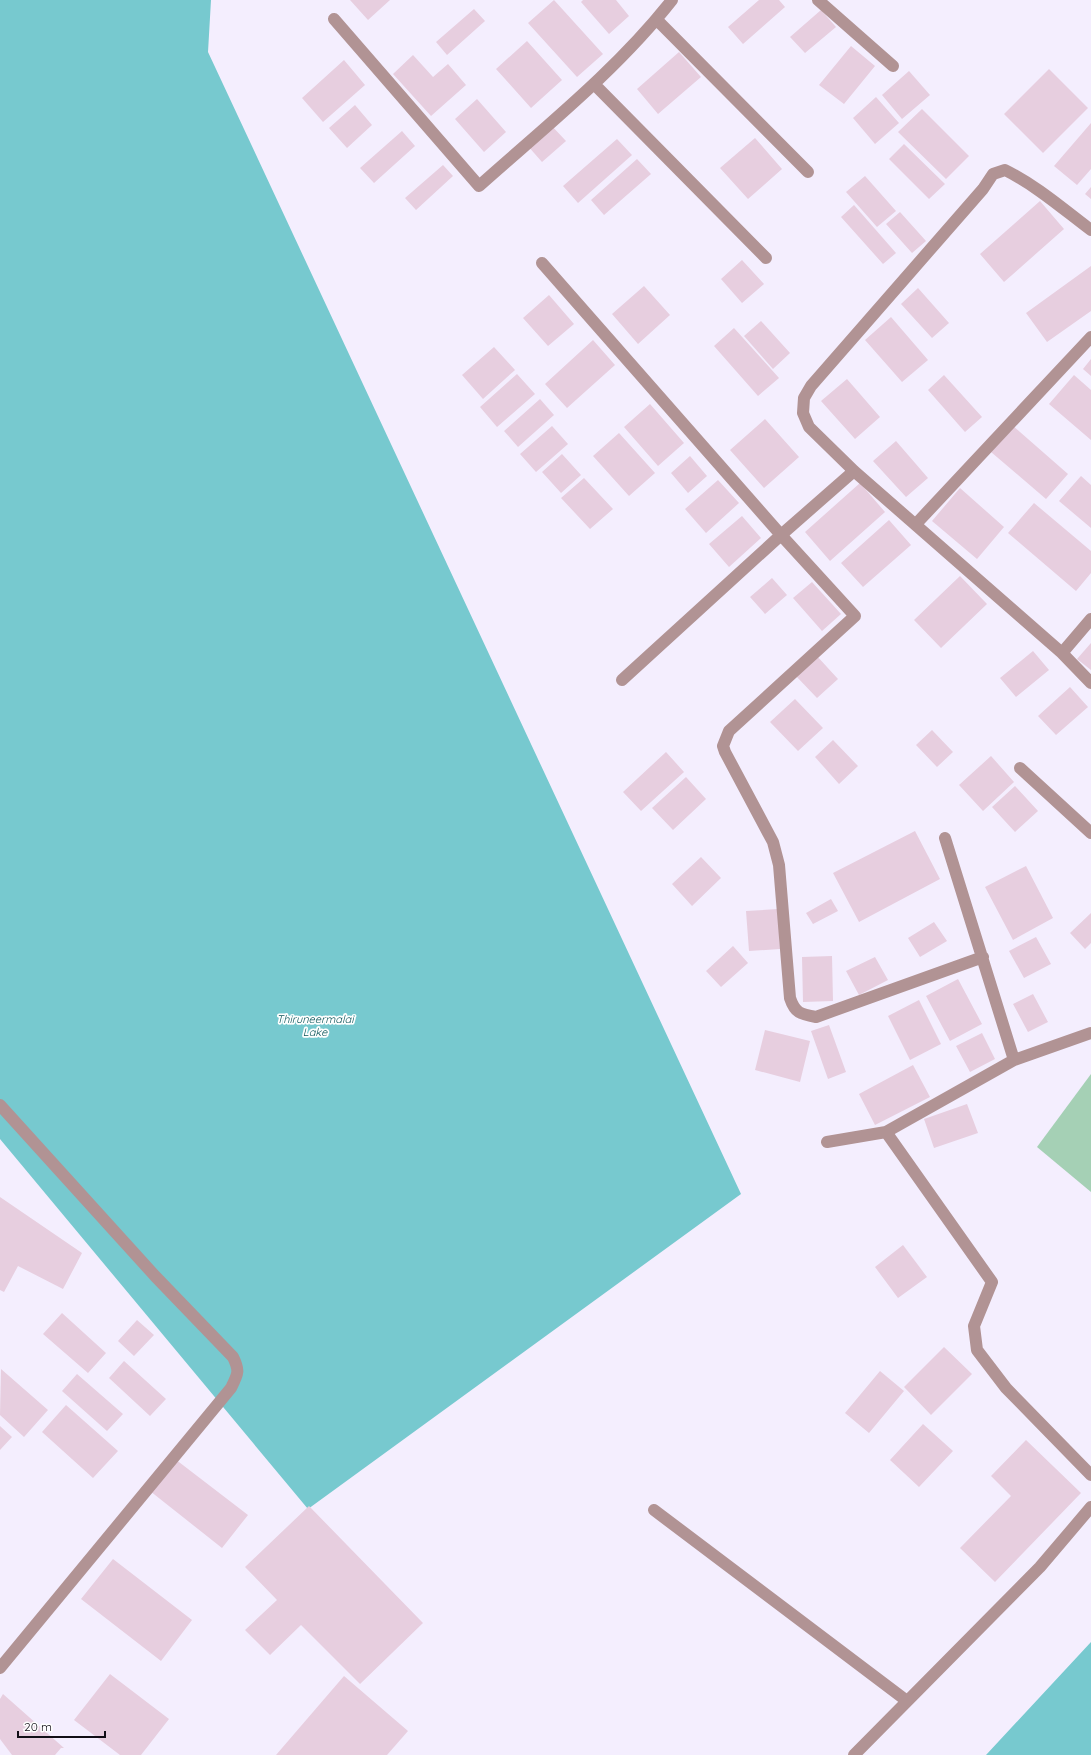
<svg xmlns="http://www.w3.org/2000/svg" width="1091" height="1755" viewBox="0 0 1091 1755" font-family="Quicksand,sans-serif">
	<rect width="100%" height="100%" fill="#f4eefe"/>
	<path fill="#a5d0b5" d="M1091,1074V1192L1037,1147Z"/>
	<path fill="#77c9cf" d="M0,0H211L208,52L741,1194L308,1509L0,1139Z
		M1091,1642V1755H986Z"/>
	<path fill="#e7cedf" d="M350,0H390L368,20Z
		M554,0L603,54L577,77L528,23Z
		M583,0H616L629,16L609,34L581,2Z
		M759,0H779L785,7L743,44L728,27Z
		M474,9L485,21L447,55L436,42Z
		M821,10L836,27L805,53L790,37Z
		M527,41L562,80L531,108L496,69Z
		M851,46L875,66L844,104L819,85Z
		M679,52L701,77L658,114L637,89Z
		M413,55L433,77L448,64L466,85L431,116L393,74Z
		M344,60L365,85L323,122L302,98Z
		M1049,69L1088,108L1043,153L1004,114Z
		M909,71L930,95L902,119L882,95Z
		M876,97L899,123L875,144L853,118Z
		M477,99L506,132L484,152L455,119Z
		M355,105L372,125L347,148L329,128Z
		M922,109L969,156L946,179L898,132Z
		M1091,123V169L1077,185L1054,166Z
		M550,124L566,141L542,162L527,145Z
		M402,131L415,146L374,183L360,168Z
		M755,138L782,169L748,199L720,168Z
		M617,139L632,155L578,203L563,186Z
		M904,144L945,184L929,199L889,159Z
		M637,159L651,174L604,215L591,200Z
		M443,165L453,176L416,210L405,198Z
		M865,176L896,211L877,227L846,192Z
		M1091,187V199L1085,194Z
		M1040,201L1064,229L1004,282L980,254Z
		M854,205L896,253L883,264L841,217Z
		M900,212L926,241L912,253L886,224Z
		M742,260L764,284L742,303L721,279Z
		M1091,266V311L1047,342L1026,313Z
		M644,286L670,315L638,344L612,314Z
		M918,288L949,323L932,338L901,304Z
		M549,295L574,324L548,346L523,318Z
		M891,317L928,360L902,382L865,340Z
		M761,321L790,353L773,369L744,336Z
		M734,328L779,378L758,396L714,346Z
		M593,340L615,365L567,408L545,384Z
		M494,347L515,370L483,399L462,375Z
		M1091,359V376L1083,369Z
		M517,374L535,394L497,427L480,407Z
		M944,375L982,417L965,432L928,390Z
		M1074,375L1091,390V440L1049,404Z
		M847,379L880,417L855,439L821,401Z
		M540,399L554,415L518,447L504,431Z
		M650,404L684,443L658,466L624,427Z
		M765,419L799,457L764,488L730,450Z
		M552,426L568,444L536,472L520,454Z
		M1013,426L1068,474L1046,499L991,452Z
		M619,433L655,473L629,496L593,456Z
		M896,441L928,478L906,497L873,461Z
		M562,454L581,475L561,493L542,472Z
		M690,456L707,476L688,493L671,473Z
		M1081,476L1091,485V528L1059,501Z
		M584,478L613,509L590,529L561,498Z
		M718,480L739,503L706,533L685,509Z
		M860,483L885,512L830,561L805,532Z
		M960,488L1004,527L977,559L932,521Z
		M1034,503L1091,551V573L1076,591L1008,533Z
		M742,516L761,538L729,567L709,544Z
		M889,520L911,545L863,587L841,563Z
		M960,576L987,604L941,648L914,620Z
		M772,578L787,595L765,614L750,597Z
		M812,582L841,614L822,631L793,598Z
		M1091,643V670L1077,659Z
		M1033,651L1049,670L1016,697L1000,678Z
		M816,655L838,679L817,698L795,675Z
		M1070,687L1088,707L1056,735L1038,716Z
		M795,699L823,728L798,751L770,722Z
		M932,730L953,752L937,767L916,745Z
		M833,740L858,766L839,784L815,757Z
		M666,752L684,772L641,811L623,792Z
		M991,756L1014,782L983,811L959,785Z
		M686,777L706,799L673,830L652,808Z
		M1015,786L1038,811L1015,832L992,807Z
		M915,831L940,879L859,922L833,873Z
		M701,857L721,878L692,906L672,884Z
		M1026,866L1053,918L1013,940L985,887Z
		M831,899L838,911L813,924L806,913Z
		M778,909L780,949L749,951L746,911Z
		M1091,913V943L1085,949L1070,933Z
		M934,922L947,941L920,957L908,938Z
		M1036,937L1051,964L1024,978L1009,951Z
		M733,946L748,963L721,987L706,971Z
		M832,956L833,1001L803,1002L802,957Z
		M875,957L888,980L859,995L846,971Z
		M958,979L982,1024L950,1041L926,996Z
		M1033,994L1048,1022L1028,1032L1013,1004Z
		M919,1000L941,1044L910,1060L888,1016Z
		M829,1025L846,1072L828,1079L811,1031Z
		M765,1030L810,1041L800,1082L755,1070Z
		M982,1033L995,1059L970,1072L956,1046Z
		M913,1065L930,1097L875,1125L859,1094Z
		M967,1104L978,1133L934,1148L924,1119Z
		M0,1197L82,1253L63,1289L18,1266L4,1292L0,1290Z
		M903,1245L927,1277L898,1298L875,1267Z
		M62,1313L106,1353L88,1373L43,1334Z
		M137,1320L154,1335L134,1356L118,1341Z
		M944,1347L972,1374L931,1415L904,1387Z
		M124,1361L166,1399L150,1416L109,1378Z
		M1,1369L48,1410L24,1437L0,1415Z
		M880,1371L904,1391L869,1433L845,1413Z
		M77,1374L123,1414L107,1431L62,1391Z
		M66,1405L118,1451L93,1478L42,1432Z
		M923,1424L953,1451L919,1487L890,1460Z
		M0,1426L12,1437L0,1450Z
		M1026,1440L1081,1493L995,1582L960,1548L1011,1496L991,1476Z
		M175,1459L248,1515L222,1548L150,1491Z
		M309,1506L423,1623L360,1684L301,1625L270,1655L245,1630L277,1600L245,1567Z
		M113,1559L192,1620L161,1661L81,1599Z
		M110,1674L169,1719L141,1755H120L74,1720Z
		M344,1676L408,1731L387,1755H276Z
		M3,1694L64,1748H61L55,1755H12L0,1739V1699Z"/>
	<g fill="none" stroke-linecap="round" stroke-linejoin="round">
		<path stroke="#b19394" stroke-width="12" d="M654,1510L907,1701"/>
		<path stroke="#b19394" stroke-width="12" d="M818,0L893,66
			M334,19L479,186C545,127 617,70 672,0
			M657,20L808,172
			M594,84L766,258
			M1091,230C1063,209 1037,186 1005,170L993,174L983,189L811,386L804,398L803,413L809,427L854,471L1062,653L1091,683
			M542,263L781,535L855,616L729,731L723,746L725,752L773,842L779,865L790,998C795,1013 800,1014 816,1017L983,957
			M916,524L1091,337
			M1062,653L1091,619
			M622,680L781,535L854,471
			M1020,768L1091,833
			M945,838L1014,1060
			M0,1105L155,1276L233,1357C240,1371 238,1374 231,1388L0,1668
			M886,1132L992,1282L974,1326L977,1350L1006,1388L1091,1475
			M827,1142L886,1132L1014,1060L1091,1033
			M854,1755L1040,1567L1091,1507"/>
	</g>
	<g text-anchor="middle" stroke-width="3.5" stroke-linejoin="round" paint-order="stroke">
		<g font-size="11" font-style="italic" fill="#0c565a" stroke="#fff">
			<text x="315" y="1023">Thiruneermalai<tspan x="315" dy="13">Lake</tspan></text>
		</g>
	</g>
	<path d="M18 1731v6h87v-6" fill="none" stroke="#110e16" stroke-width="2"/>
	<text x="24" y="1731" font-size="12" fill="#110e16" stroke="#ffffff" stroke-width="3" paint-order="stroke">20 m</text>
</svg>
